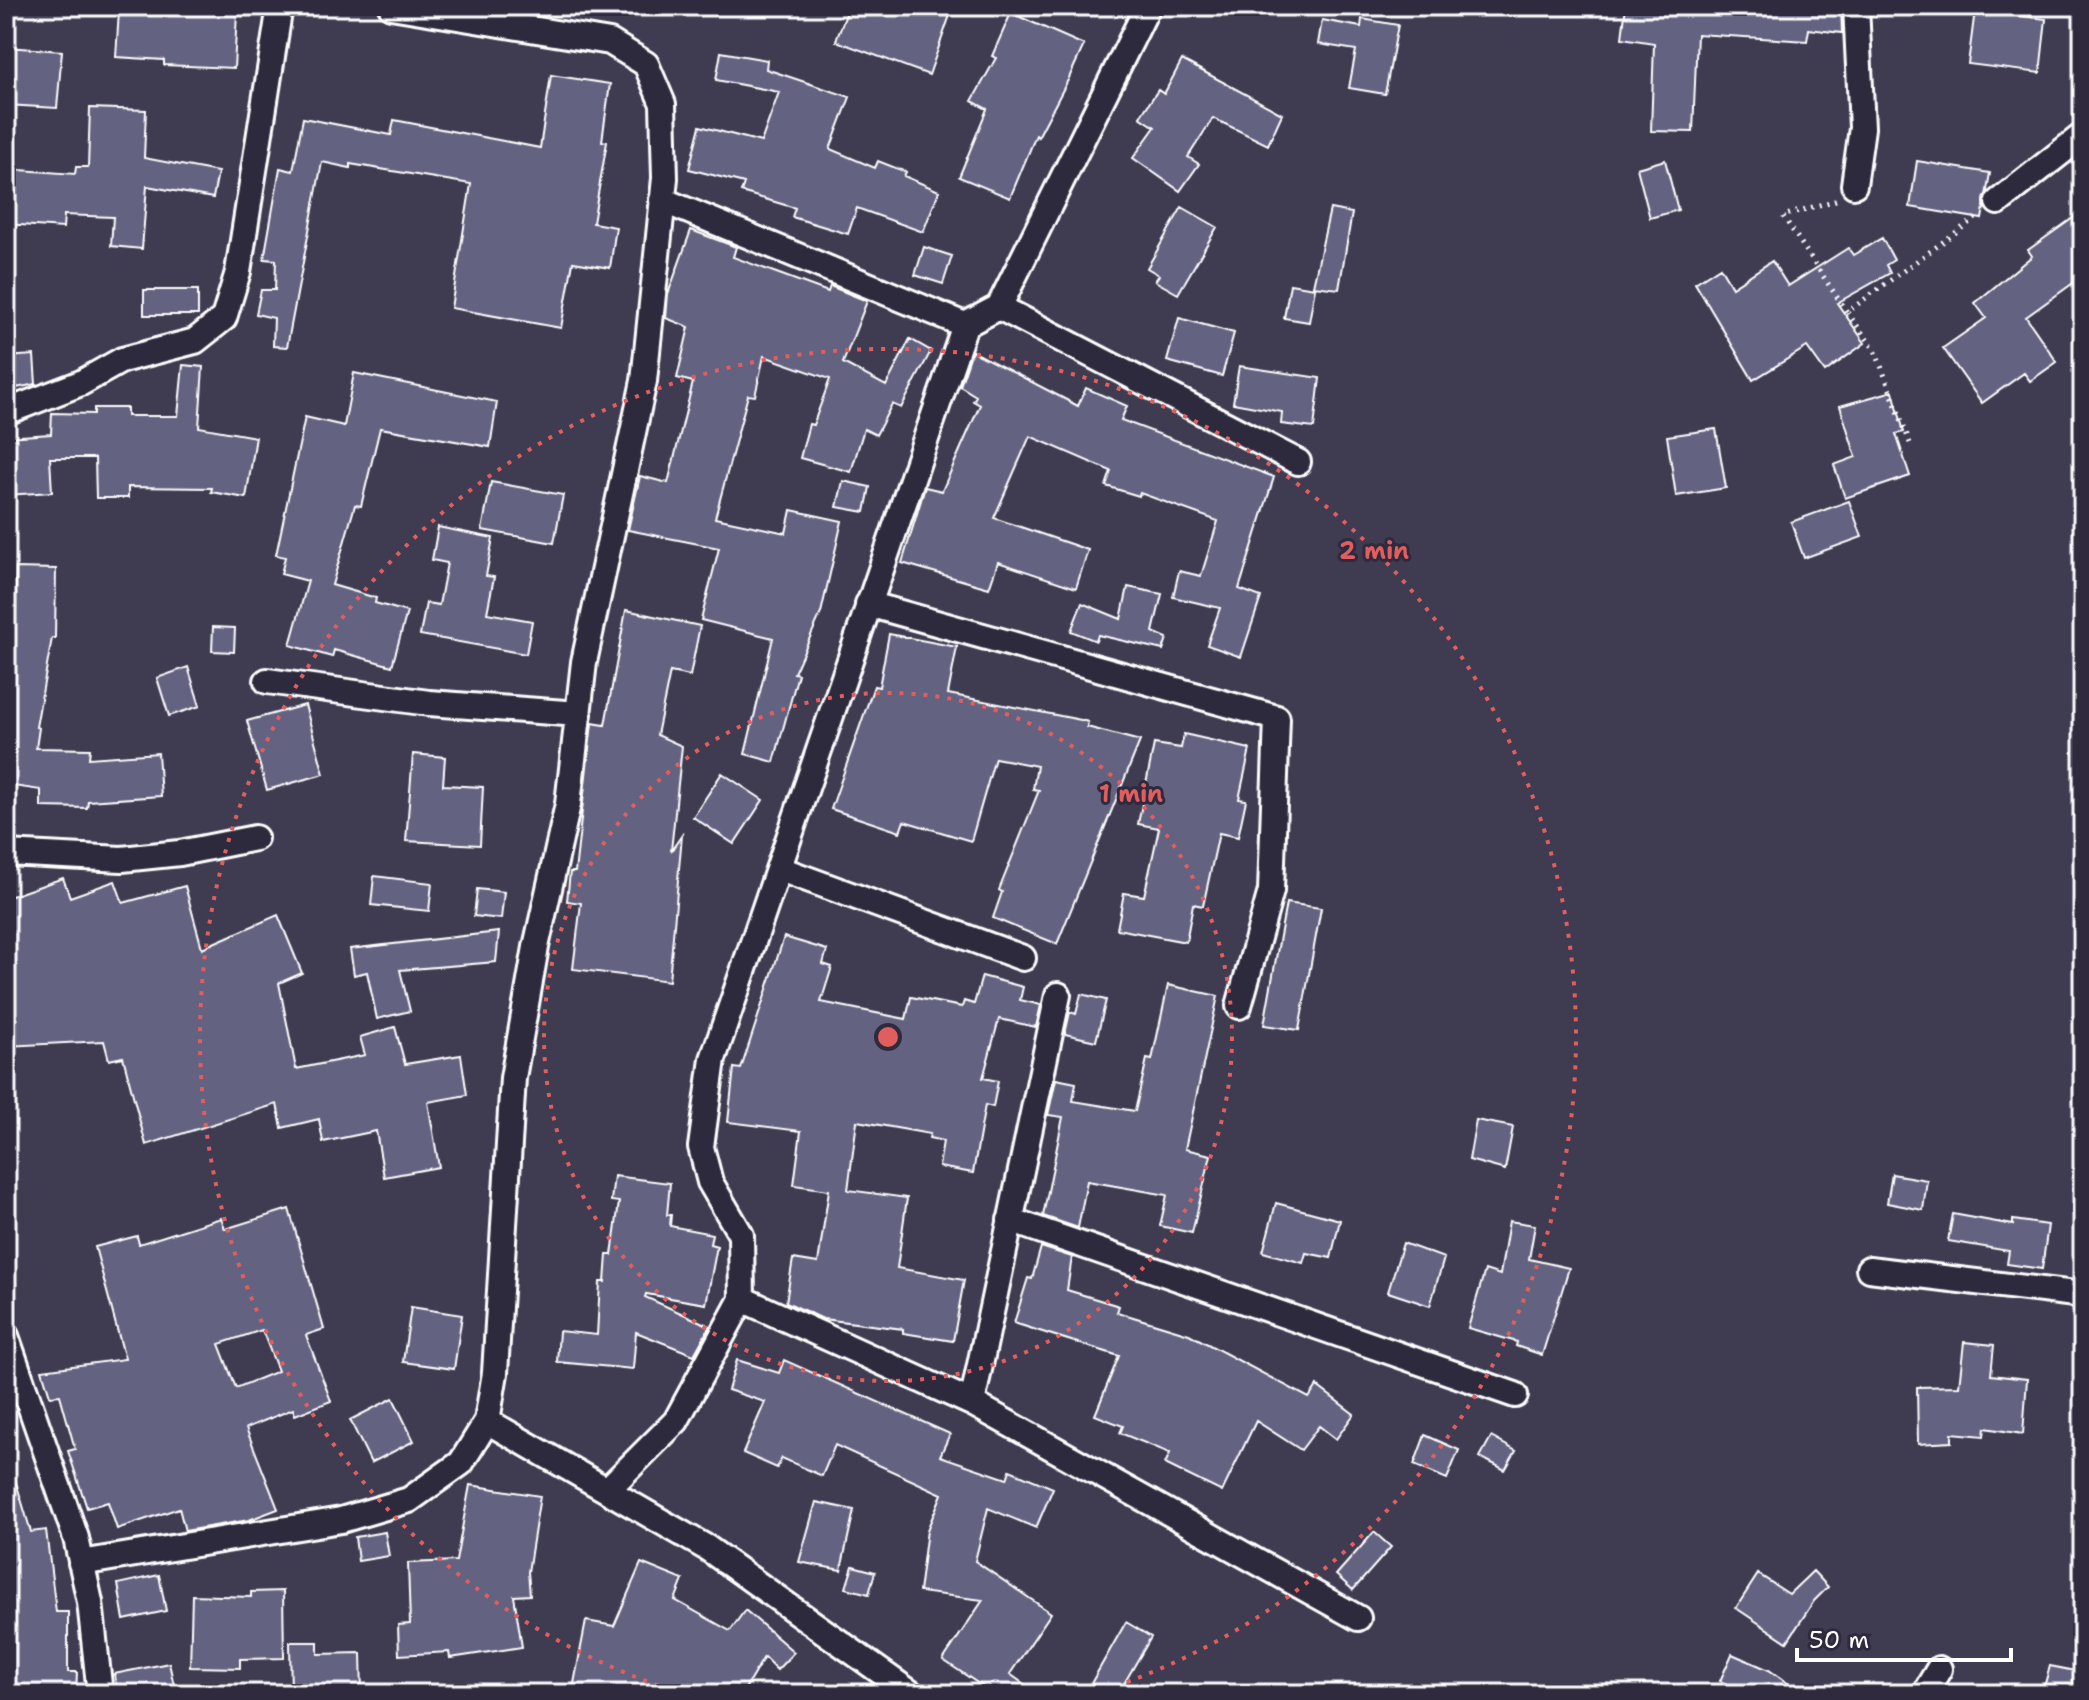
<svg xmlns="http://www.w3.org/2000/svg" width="2089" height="1700" viewBox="0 0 2089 1700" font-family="'Shantell Sans',sans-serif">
	<rect width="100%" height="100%" fill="#3f3b51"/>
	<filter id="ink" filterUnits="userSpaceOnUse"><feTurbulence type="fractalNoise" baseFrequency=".0125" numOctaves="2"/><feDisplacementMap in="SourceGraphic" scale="16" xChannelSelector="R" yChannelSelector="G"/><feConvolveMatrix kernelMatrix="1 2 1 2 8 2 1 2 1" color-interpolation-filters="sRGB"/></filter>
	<g filter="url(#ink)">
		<path fill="#636381" stroke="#fff" stroke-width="2" fill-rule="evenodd" d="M849,6H924L950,15L929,75L836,41Z
			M1626,6H1841L1842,33L1809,29L1807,41L1697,34L1693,132L1651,131L1654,43L1622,38Z
			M166,10L237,13L234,68L164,65V60L116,57L119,11L166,15Z
			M1975,10L2046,19L2040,73L1968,64Z
			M1011,13L1084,45L1068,80L1038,137L1036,135L1010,198L959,177L987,109L972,101L996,58L992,56Z
			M1362,19L1398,25L1385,94L1349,88L1356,50L1318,44L1322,20L1361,27Z
			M6,47L62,51L57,108L6,105Z
			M721,52L767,60L766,69L850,97L830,149L875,168L878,161L906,172L904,176L939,191L923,232L857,208L848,234L792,217L795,208L741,192L744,183L689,169L700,126L761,142L779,92L716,80Z
			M1182,60L1282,114L1268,145L1213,118L1188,157L1199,164L1180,191L1133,158L1155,127L1140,117L1158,90L1164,94Z
			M551,75L610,84L602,141L607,142L593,223L616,227L610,268L573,262L561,328L451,308L471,184L350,164V168L322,162L287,347L273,346L274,318L256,314L261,290H275L276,260L264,259L280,168L293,171L303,118L391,135L394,120L540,148Z
			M90,108L146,110L144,158L218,172L213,198L147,186L142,249L111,246L113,217L64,215L63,228L6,224V169L75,174L76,167H88Z
			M1665,160L1678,210L1650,218L1637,168Z
			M1917,161L1990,173L1982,219L1910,207Z
			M1182,207L1217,227L1178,294L1155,281L1159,275L1147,268Z
			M1330,209L1352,213L1339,289L1313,286Z
			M2083,211V276L2026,317L2057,362L2030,381L2024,373L1982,403L1943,348L1986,318L1975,303L2032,256L2028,250Z
			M691,230L736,247L733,257L828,292L830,286L867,301L843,363L886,386L910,339L931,351L901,408L892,404L876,435L864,429L851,472L800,458L809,424L813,425L830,379L764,356L755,396L748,395L715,518L786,533L791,510L842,521L821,613L794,673L798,674L774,762L745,754L773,638L701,620L719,548L628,530L640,476L668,483L693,382L677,378L689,327L666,318L668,294Z
			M1882,238L1894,260L1886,265L1890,273L1837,303L1865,343L1825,372L1807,347L1753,380L1695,283L1720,267L1732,287L1772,261L1788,286L1848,248L1853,255Z
			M924,247L952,256L943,284L915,275Z
			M1290,284L1315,288L1309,322L1284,318Z
			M144,290H198V315H144Z
			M1179,318L1234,333L1222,376L1167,361Z
			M972,351L1078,406L1086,388L1127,406L1121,420L1274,477L1239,589L1261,597L1241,657L1207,645L1220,608L1173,597L1179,571L1201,576L1218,521L1140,493L1139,496L1106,486L1111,471L1030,436L994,518L1088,550L1076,588L998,562L989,588L902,563L925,487L942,491L980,405L973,401L976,396L960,386Z
			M34,355L36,384L6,390V357Z
			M183,365L203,367L199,427L256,437L246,498L211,492L212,488L128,487V498H96L95,458H50L52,492L6,495V437L51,434L52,413L94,414V408H127V416H178Z
			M1239,366L1320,378L1314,428L1281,424L1282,412L1233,403Z
			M354,373L497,402L490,447L380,428L361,506L355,505L332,585L376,598L375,603L407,612L392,666L334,650L332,657L290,645L308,581L281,574L285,557L276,555L305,417L344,426Z
			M1893,391L1904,432L1896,434L1910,476L1845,498L1834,465L1856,457L1840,406Z
			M1716,429L1726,488L1676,496L1667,436Z
			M843,481L870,487L865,512L837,507Z
			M491,482L563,495L554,543L482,530Z
			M1849,501L1862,537L1804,558L1791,522Z
			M438,527L493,538L486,576L494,577L487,613L532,621L526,654L420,635L426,603L439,605L447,563L432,560Z
			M16,568L56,569L55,638H52L36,727L39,728L36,748L90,749L89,758L158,753L161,796L88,801L87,808L41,807V790L6,785V667L14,669Z
			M1128,587L1162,594L1153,632L1167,638L1163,650L1098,635L1096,641L1071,631L1082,603L1121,619Z
			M626,610L700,626L690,676L670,672L657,735L682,746L671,851L682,835L669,981L573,969L581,903L567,901L570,872H575L592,723L605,725Z
			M213,627L235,628L234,652L212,651Z
			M889,634L957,647L948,694L1081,720L1088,722L1087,727L1140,741L1057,944L993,918L1002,892L999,890L1039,790L1033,789L1037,766L995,758L971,841L904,821L900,832L831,809L874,686L879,687Z
			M188,667L200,706L169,716L157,678Z
			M305,705L324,774L267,790L247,721Z
			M1184,734L1250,749L1239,799L1246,800L1238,837L1219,833L1203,906L1193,904L1186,942L1117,929L1124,893L1144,896L1159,828L1138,824L1154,744L1181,748Z
			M413,754L445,757L443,785L483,787L480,845L406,841Z
			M722,773L763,800L734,844L693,817Z
			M374,876L432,883L429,911L371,905Z
			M63,878L70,897L115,881L123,903L185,886L202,948L278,915L302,973L279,983L296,1069L365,1055L360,1037L395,1027L405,1064L461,1055L467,1095L428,1102L439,1167L384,1177L376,1131L323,1142L319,1119L282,1128L277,1104L146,1145L123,1057L109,1060L104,1041L6,1046V898Z
			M477,889L504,892L501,919L474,916Z
			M1286,903L1321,908L1299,1030L1264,1025Z
			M499,932L496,962L400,970L410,1011L377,1019L367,972L354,975L350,949Z
			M784,937L827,950L823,964L832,967L821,1002L906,1019L911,997L962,1007L964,1001L974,1004L982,976L1023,987L1020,1000L1041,1005L1036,1027L999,1019L983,1078L998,1081L993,1107L985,1105L973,1173L939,1167L943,1141L929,1138L930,1134L857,1121L848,1190L907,1198L897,1268L964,1280L953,1341L903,1333V1329L823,1319L786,1302L793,1259L818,1263L829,1190L794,1185L801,1131L728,1122L734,1068L741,1069Z
			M1168,985L1218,996L1185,1149L1211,1155L1192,1233L1160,1226L1167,1195L1087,1181L1078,1228L1043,1216L1063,1117L1048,1115L1056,1079L1076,1083L1073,1101L1135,1111L1147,1059L1152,1060Z
			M1081,994L1106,1000L1096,1041L1065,1034L1070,1012L1076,1014Z
			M1476,1120L1513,1127L1505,1170L1469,1160Z
			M1892,1174L1927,1180L1923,1210L1887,1203Z
			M614,1176L670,1183L667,1215H671L670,1226L712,1234L710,1244L717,1246L706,1304L646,1294L645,1297L710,1326L694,1355L636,1332L633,1369L557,1362L559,1331L597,1335L600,1282H605L607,1255H612L619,1202L611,1201Z
			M1276,1203L1340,1220L1331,1258L1306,1253L1303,1263L1263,1252Z
			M289,1209L324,1329L306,1335L331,1401L295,1415L293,1409L246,1428L278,1509L249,1520L185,1531L179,1508L117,1529L108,1502L87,1508L68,1451L75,1449L60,1395L50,1396L42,1370L125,1359L95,1247L137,1236L139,1244L221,1218L225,1229ZM262,1330L278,1371L236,1388L219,1344Z
			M1953,1214L2013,1225V1220L2048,1225L2042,1269L2007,1264L2009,1251L1948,1241Z
			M1509,1221L1535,1225L1529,1259L1569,1268L1542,1355L1516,1346L1517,1342L1468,1328L1485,1270L1500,1275Z
			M1403,1243L1444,1258L1430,1306L1388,1292Z
			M1041,1247L1072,1257L1067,1290L1119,1306L1117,1312L1189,1334L1309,1398L1317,1386L1354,1414L1336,1439L1319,1426L1301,1450L1256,1421L1222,1492L1165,1464L1170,1453L1120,1433L1123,1426L1095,1415L1119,1356L1014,1323L1028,1278L1032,1279Z
			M411,1307L462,1315L454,1369L403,1362Z
			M1964,1342L1994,1345L1991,1375L2027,1379L2023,1434L1985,1428L1984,1436L1952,1433V1442L1918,1444L1917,1387L1959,1386Z
			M737,1360L779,1373L784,1360L950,1434L940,1456L1007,1479L1010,1470L1053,1488L1036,1528L988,1508L975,1561L1051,1613L1010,1674L1038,1694H994L943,1660L983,1600L919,1592L927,1530L942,1494L835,1445L822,1476L782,1458L777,1468L743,1453L765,1402L728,1390Z
			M393,1398L414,1441L371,1463L350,1420Z
			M1425,1435L1459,1450L1447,1479L1414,1465Z
			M1491,1437L1516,1451L1505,1470L1480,1457Z
			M12,1469L31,1532L46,1530L56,1612H68V1672H77L76,1694H6V1470Z
			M470,1485L540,1496L528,1572L530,1595L514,1596L522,1647L450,1658L449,1652L399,1655L398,1625L410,1624L408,1563L456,1561Z
			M816,1502L854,1510L841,1570L799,1562Z
			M385,1532L389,1556L358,1561L355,1537Z
			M1374,1532L1391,1547L1353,1590L1336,1575Z
			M641,1563L683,1580L675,1600L730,1631L745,1610L794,1652L777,1670L764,1657L742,1694H572L586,1621L614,1626Z
			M853,1566L875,1572L869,1594L846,1588Z
			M1813,1571L1828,1587L1814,1601L1787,1642L1736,1608L1758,1574L1789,1594Z
			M159,1575L166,1611L124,1620L118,1584Z
			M283,1591L284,1658L240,1659V1668L190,1667L192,1595L251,1597V1592Z
			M1126,1622L1151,1637L1118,1694H1085Z
			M290,1642H318V1654L361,1653L362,1694H291Z
			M1732,1654L1769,1670L1803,1694H1729L1733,1687L1720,1681Z
			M169,1663L176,1694H118L114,1674Z
			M2050,1666L2075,1671L2071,1694H2042Z"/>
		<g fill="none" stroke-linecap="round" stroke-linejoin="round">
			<defs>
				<path id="street" d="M1854,185L1862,128L1856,6
					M662,200L965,325
					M1998,202L2083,135
					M999,307L1298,462
					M6,412L81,383L122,360L195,341L224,318L238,272L280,6
					M868,604L1277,718L1271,891L1239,1006
					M267,681L429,703L579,714
					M6,853L122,859L180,853L255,838
					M780,869L1023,958
					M1010,1220L1515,1395
					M1869,1269L2083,1295
					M742,1299L972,1403L1358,1618
					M6,1336L76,1538L90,1602L100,1694
					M972,1403L1058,995
					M487,1421L707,1548L912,1694
					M607,1490L676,1421L742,1299L741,1235L710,1182L701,1147L713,1059L965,325L999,307L1148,6
					M81,1563L341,1520L409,1500L461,1463L487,1421L495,1373L513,1078L536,947L568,804L584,662L644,381L665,178L663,104L646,64L610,42L391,6
					M1924,1694L1939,1669"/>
			</defs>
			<use href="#street" stroke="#fff" stroke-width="30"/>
			<path stroke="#fff" stroke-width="5" stroke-dasharray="2 6" stroke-linecap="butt" d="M1836,200L1783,216L1847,312
				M1910,443L1875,350L1847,312L1977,217"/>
			<use href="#street" stroke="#2f2a3d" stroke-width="24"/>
		</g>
	</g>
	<g fill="none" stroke="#e05e5e" stroke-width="4" stroke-dasharray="4 8">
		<circle cx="888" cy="1037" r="344"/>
		<path d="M681 1693A688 688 0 1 1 1095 1693"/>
	</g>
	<circle cx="888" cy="1037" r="12" fill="#e05e5e" stroke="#2f2a3d" stroke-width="4"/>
	<g font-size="24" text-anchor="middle" font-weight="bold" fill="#e05e5e" stroke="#2f2a3d" stroke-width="6" stroke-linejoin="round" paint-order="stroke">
		<text x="1374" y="559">2 min</text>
		<text x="1131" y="802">1 min</text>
	</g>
	<rect width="2089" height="1700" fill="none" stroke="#2f2a3d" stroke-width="32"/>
	<rect x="16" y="16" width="2057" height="1668" fill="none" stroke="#fff" stroke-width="3" filter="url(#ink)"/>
	<path d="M1797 1648v12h214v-12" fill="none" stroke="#ffffff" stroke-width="4"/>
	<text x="1809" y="1648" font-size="24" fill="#ffffff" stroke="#2f2a3d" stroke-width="6" paint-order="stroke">50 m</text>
</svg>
